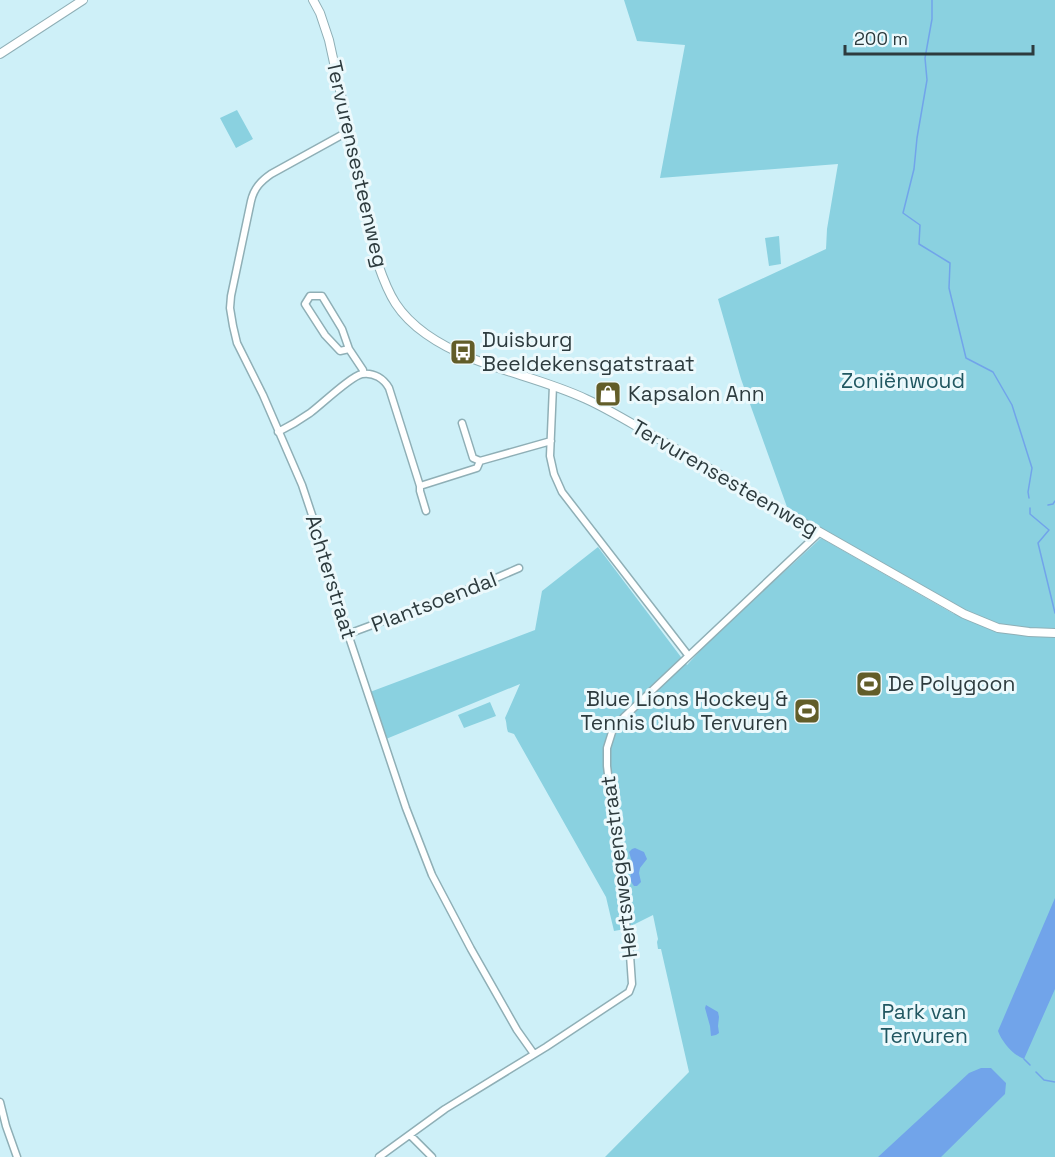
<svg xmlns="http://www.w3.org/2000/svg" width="1055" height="1157" viewBox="0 0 1055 1157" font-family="'Space Grotesk',sans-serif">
	<rect width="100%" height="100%" fill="#cef0f8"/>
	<path fill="#8ad1e0" d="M624,0H1055V1157H605L689,1072L661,949H658L657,942L658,939L653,915L625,929L614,931L606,897L514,734L508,732C506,726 507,723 505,718L520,684L386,739L370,692L535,630L542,591L598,547L687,665L709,641L821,538L954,614L957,607L823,530L787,507L741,379L718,299L826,249L827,229L838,164L660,178L685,45L637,41Z
		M237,110L253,139L236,148L220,118Z
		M779,236L781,264L769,266L765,238Z
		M490,702L496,716L464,728L458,715Z"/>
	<path fill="#71a4ea" d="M635,848L644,852L647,859L640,868L639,873L641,882L637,886H634C626,876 634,873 632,862C631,859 630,855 629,852L632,849Z
		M1055,898V989L1024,1059C1013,1055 1002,1042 998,1031Z
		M706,1005L718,1012L719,1017L718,1026L719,1033L716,1035L711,1036L710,1026L705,1008Z
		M981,1068H991L1006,1083L1005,1094L941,1157H878L969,1073Z"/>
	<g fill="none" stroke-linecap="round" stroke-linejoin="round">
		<path stroke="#71a4ea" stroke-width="1.5" d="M932,0V19L925,58L927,80L917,138L914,169L903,213L920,225L919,244L950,263L949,288L966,358L993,372L1012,405L1032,468L1028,492L1029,498
			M1048,505L1053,504L1055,501
			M1030,508V514L1049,530L1038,543L1055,613
			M1024,1059L1030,1065
			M1036,1072L1044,1080L1055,1082"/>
		<defs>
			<path id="minor" d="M349,131L271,174C261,181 254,188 251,201L231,296L230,308L233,326L237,343L263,395L302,485L322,545L348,634L406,808L432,875L471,949L517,1030L534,1054
				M349,349L340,351L325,335L305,304L310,296H322L342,329L349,349L363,370V374
				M553,386L550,456L554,474L562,492L688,655
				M462,423L473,458L480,461
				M278,432C290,426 300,420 310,413C322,404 351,376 362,374C374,372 384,379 389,388L420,486L477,468L480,461L551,441
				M420,486V491L426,511
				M348,634L480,585L519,568
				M0,1102L6,1126L17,1157
				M410,1135L432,1157
				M379,1157L445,1109L546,1047L629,992L632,984L630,955L607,766V748L613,729L624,717L820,532"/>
			<path id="tertiary" d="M313,0L320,13L329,40L378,264C389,296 398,314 426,334C474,368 533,374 586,399C608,409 629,422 650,434C699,462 747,491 795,519L811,527L964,614L998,628L1029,632L1055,633
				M0,54L83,0"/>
		</defs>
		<use href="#minor" stroke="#8fafb6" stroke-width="9"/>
		<use href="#tertiary" stroke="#8fafb6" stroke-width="10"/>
		<use href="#minor" stroke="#fff" stroke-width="6"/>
		<use href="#tertiary" stroke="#fff" stroke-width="8"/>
	</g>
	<defs>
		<symbol id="bus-square" viewBox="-11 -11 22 22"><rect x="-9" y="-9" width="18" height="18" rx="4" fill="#625d29" stroke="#ecf9fc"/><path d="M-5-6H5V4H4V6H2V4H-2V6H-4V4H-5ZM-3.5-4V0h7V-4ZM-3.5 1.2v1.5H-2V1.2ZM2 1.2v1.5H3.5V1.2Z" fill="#fff"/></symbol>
		<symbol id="shop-square" viewBox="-11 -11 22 22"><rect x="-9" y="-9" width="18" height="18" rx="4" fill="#625d29" stroke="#ecf9fc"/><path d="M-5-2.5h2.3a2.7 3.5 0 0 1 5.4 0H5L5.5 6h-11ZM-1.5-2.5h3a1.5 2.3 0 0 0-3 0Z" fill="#fff"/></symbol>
		<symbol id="stadium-square" viewBox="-11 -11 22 22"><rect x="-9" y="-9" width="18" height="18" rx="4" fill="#625d29" stroke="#ecf9fc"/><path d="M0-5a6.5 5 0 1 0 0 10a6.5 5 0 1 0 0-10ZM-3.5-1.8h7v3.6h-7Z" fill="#fff"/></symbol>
	</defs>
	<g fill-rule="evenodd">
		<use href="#bus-square" x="448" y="337" width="30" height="30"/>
		<use href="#shop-square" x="593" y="379" width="30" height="30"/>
		<use href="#stadium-square" x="854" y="669" width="30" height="30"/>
		<use href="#stadium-square" x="792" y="696" width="30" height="30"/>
	</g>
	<g text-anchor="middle" stroke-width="6" stroke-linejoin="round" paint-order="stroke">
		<g font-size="21" fill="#2d3b3e" stroke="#ecf9fc">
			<text transform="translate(357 164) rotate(77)" y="7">Tervurensesteenweg</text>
			<text transform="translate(725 478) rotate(30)" y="7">Tervurensesteenweg</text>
			<text transform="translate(331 577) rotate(73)" y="7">Achterstraat</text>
			<text transform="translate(434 602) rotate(-21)" y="7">Plantsoendal</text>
			<text transform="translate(619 867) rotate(-97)" y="7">Hertswegenstraat</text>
		</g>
		<g font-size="21" fill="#2d3b3e" stroke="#ecf9fc" text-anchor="start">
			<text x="482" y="347">Duisburg<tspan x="482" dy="24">Beeldekensgatstraat</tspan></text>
			<text x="628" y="401">Kapsalon Ann</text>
			<text x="888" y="691">De Polygoon</text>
			<text x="788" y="706" text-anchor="end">Blue Lions Hockey &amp;<tspan x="788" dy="24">Tennis Club Tervuren</tspan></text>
		</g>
		<g font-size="21" fill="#215761" stroke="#ecf9fc">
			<text x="903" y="388">Zoniënwoud</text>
			<text x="924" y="1019">Park van<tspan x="924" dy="24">Tervuren</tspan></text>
		</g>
	</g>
	<path d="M845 45v9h188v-9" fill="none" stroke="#2d3b3e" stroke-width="3"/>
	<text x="854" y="45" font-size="18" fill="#2d3b3e" stroke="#ecf9fc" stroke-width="4.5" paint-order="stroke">200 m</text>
</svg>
